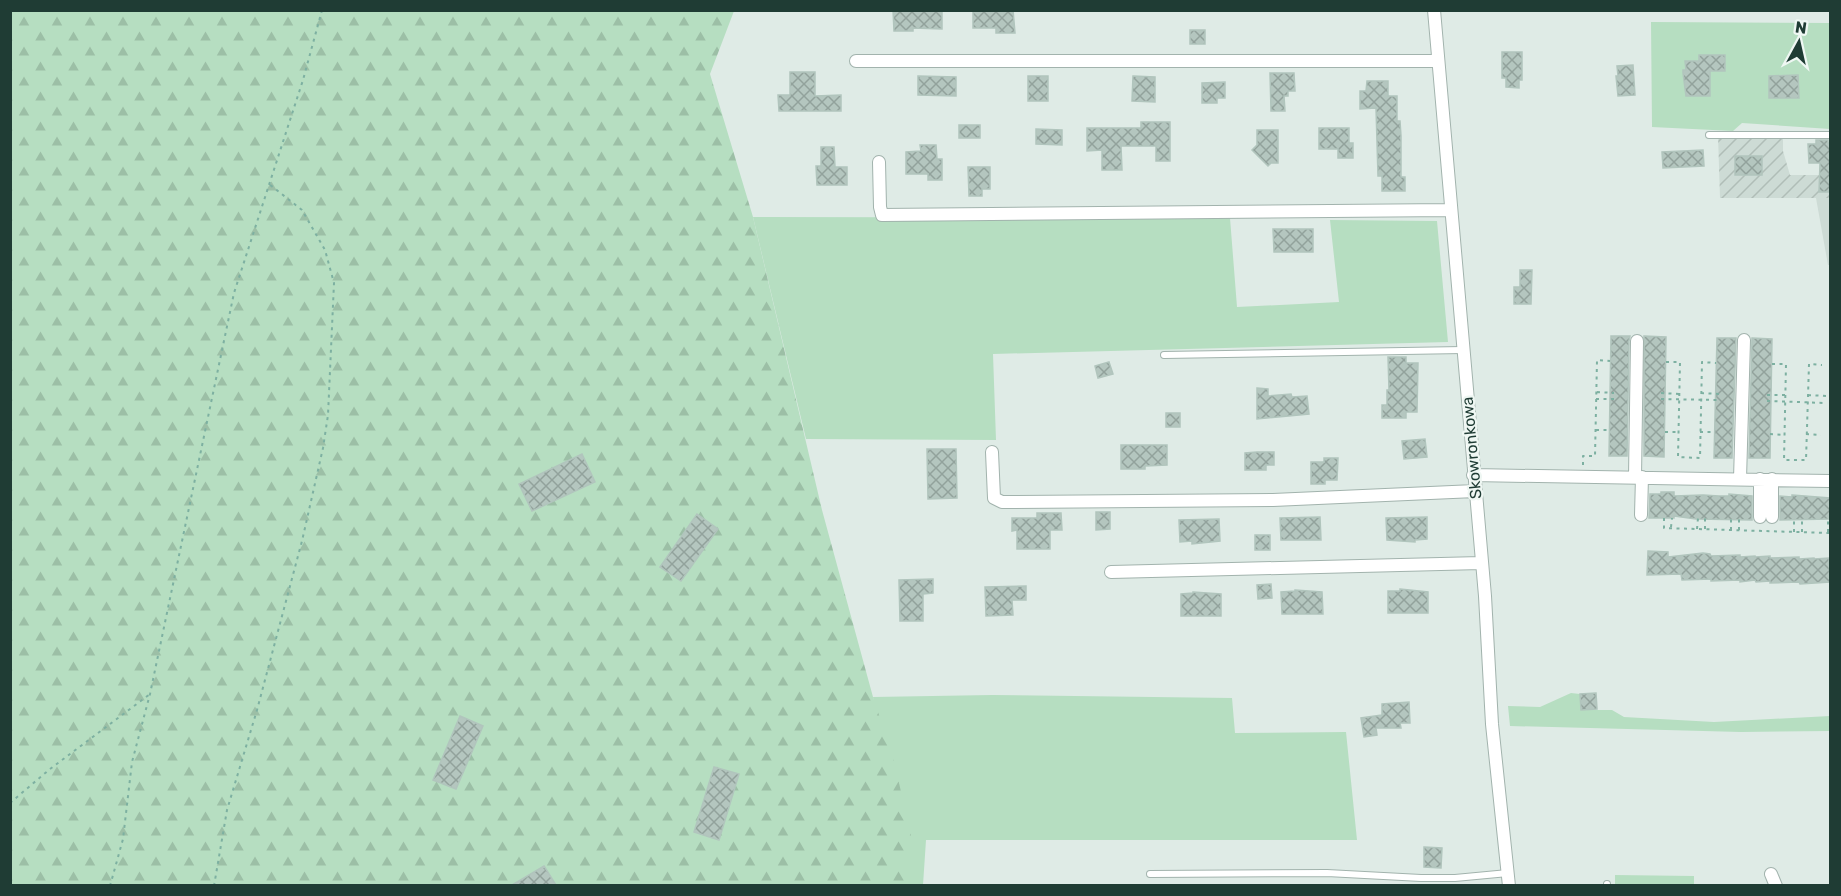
<svg xmlns="http://www.w3.org/2000/svg" width="1841" height="896" viewBox="0 0 1841 896" font-family="Rubik,sans-serif">
	<defs>
		<pattern id="industrial-furrows" width="10" height="10" patternUnits="userSpaceOnUse" patternTransform="scale(1.5)"><rect width="10" height="10" fill="#cddbd5"/><path d="M-1 1l2-2M0 10L10 0M9 11l2-2" fill="none" stroke="#b0bdb7"/></pattern>
		<pattern id="forest-firs" width="22" height="20" patternUnits="userSpaceOnUse" patternTransform="scale(1.5)"><rect width="22" height="20" fill="#b6dec1"/><path d="M5 1l3.5 6h-7zM16 11l3.5 6h-7z" fill="#9cbfa6"/></pattern>
		<pattern id="building-cross-hatch" width="8" height="8" patternUnits="userSpaceOnUse" patternTransform="scale(1.5)"><rect width="8" height="8" fill="#b4c6bf"/><path d="M0 0l8 8M0 8l8-8" fill="none" stroke="#92a29c"/></pattern>
	</defs>
	<rect width="100%" height="100%" fill="#dfebe6"/>
	<path fill="#cddbd5" d="M1816,198H1830V265H1828Z"/>
	<path fill="url(#industrial-furrows)" d="M1718,135L1783,137V151L1790,175H1830V198H1720Z"/>
	<path fill="#b6dec1" d="M1651,22L1830,23V129L1742,123L1733,131L1652,127Z
		M753,217L1230,218L1237,307L1339,302L1330,220L1437,221L1448,342L993,354L996,440L806,439Z
		M1571,693L1580,694L1581,710H1612L1624,717L1714,722L1830,716V731L1741,732L1510,726L1508,706L1540,707Z
		M992,695L1232,698L1235,733L1346,732L1357,840H926L923,885H901L873,697Z
		M1615,875L1694,876V885H1615Z"/>
	<path fill="url(#forest-firs)" d="M10,11H734L710,74L753,217L822,510L873,697L893,757L911,835L905,885H11Z"/>
	<path fill="url(#building-cross-hatch)" stroke="#b1c5bd" stroke-width="1.5" d="M893,10L942,11V29L913,28V31H894Z
		M973,10H1013L1015,33H996V28H973Z
		M1190,30H1205V44H1190Z
		M1502,52H1522V80H1519V88L1506,87V78H1502Z
		M1699,55H1725V71H1710V96H1686L1683,73V70H1686L1685,61H1699Z
		M1633,65L1635,95L1618,96L1616,76H1618L1617,66Z
		M790,72H815V96L841,95V111H779L778,95H790Z
		M1270,73H1294L1295,91H1288V96H1284L1285,111H1271Z
		M1798,75L1799,98H1769V76Z
		M918,76L956,77V96L918,95Z
		M1028,76H1048V101H1028Z
		M1133,76L1155,77V102L1132,101Z
		M1367,81H1388V96H1397V121H1400L1401,136V177H1405V191H1382V176H1378L1376,108L1360,109V91H1366Z
		M1225,82V98H1217V103H1202V83Z
		M1141,122H1170V161H1156V146H1121L1122,170H1102V150L1087,151V128H1141Z
		M959,125H980V138H959Z
		M1319,128H1349V143H1353V158H1338V149H1319Z
		M1036,129L1062,130V145L1036,144Z
		M1257,130H1278V163H1271L1268,166L1252,150L1257,145Z
		M1816,140H1828V143H1830V192H1819L1820,163H1809L1808,144H1816Z
		M920,145H936L937,159H942V180H928V174H906V152L921,151Z
		M821,147H834L835,167H847V185H817L816,166H821Z
		M1703,150L1704,166L1663,168L1662,152Z
		M1735,156H1762V175H1735Z
		M968,167H990V189H982V196H969Z
		M1273,229H1313V252H1274Z
		M1520,270H1532L1531,304H1514V287H1520Z
		M1611,336H1630L1629,341L1627,456H1609Z
		M1644,336L1666,337L1664,457L1644,456Z
		M1717,338H1736L1732,458H1714Z
		M1752,338L1772,339L1770,458H1749Z
		M1388,357H1406V363H1418L1417,412H1406V418H1382V405H1387V390H1389Z
		M1109,362L1113,374L1098,378L1095,366Z
		M1257,388L1268,389V396L1291,394L1292,397L1307,396L1309,414L1257,419Z
		M1166,413H1180V427H1166Z
		M1425,439L1427,457L1404,459L1402,441Z
		M1121,445H1167V465L1145,466V469H1121Z
		M927,449H956L957,498L928,499Z
		M1257,452H1274V465H1266V470H1245V453Z
		M582,454L595,482L532,511L519,484Z
		M1324,458H1338L1337,480H1325V484H1311V462H1324Z
		M1661,492H1674V496L1703,495L1719,496H1729V494L1752,496V520L1696,519L1674,516V518H1649L1650,494H1661Z
		M1792,495L1830,498V519L1780,520V496L1792,497Z
		M1096,512H1110V529L1096,530Z
		M1037,513H1061L1062,530H1050V549H1017V530L1012,531V518H1037Z
		M697,514L718,529L681,581L660,567Z
		M1320,517L1321,540H1281L1280,518Z
		M1427,517V539L1415,540V542L1387,540L1386,518Z
		M1219,519L1220,541L1192,544V541L1180,542L1179,520Z
		M1255,535H1270V550H1255Z
		M1648,551L1668,552V557L1703,553L1710,554L1711,556L1740,555V557L1755,556V557L1770,556V558L1799,557V559L1814,558V559L1829,558L1830,582L1800,584L1799,582L1770,583V581L1756,582L1755,580L1740,582V580L1711,581V579L1682,580L1681,574L1647,575Z
		M933,579V593L923,594V621H900L899,580Z
		M1271,584L1272,598L1258,599L1257,585Z
		M1026,586V600H1012L1013,615L986,616L985,587Z
		M1400,589L1428,592V613H1388V591H1400Z
		M1295,590L1322,592L1323,614H1282L1281,592L1295,591Z
		M1193,592L1221,594V616H1181V594L1193,593Z
		M1596,693L1597,709L1581,710L1580,694Z
		M1409,702L1410,723H1400L1401,728H1376L1377,735L1364,737L1361,718L1382,715V704Z
		M460,716L483,726L456,789L433,780Z
		M714,767L739,774L719,840L694,832Z
		M1424,847L1442,848L1441,868L1424,867Z
		M544,866L556,885H512Z"/>
	<g fill="none" stroke-linecap="round" stroke-linejoin="round">
		<defs>
			<path id="lane" d="M1709,135H1830
				M1164,355L1463,350
				M1150,874L1327,873L1421,878H1455L1508,873
				M1607,886V884"/>
			<path id="street" d="M1434,10L1485,596L1492,724L1509,886
				M856,61H1438
				M879,162L880,207L882,215L1451,210
				M992,452L994,498L1002,502L1273,500L1475,491
				M1473,475L1830,481
				M1635,477L1637,341
				M1740,479L1744,340
				M1641,515L1642,477
				M1760,517V479
				M1772,517V479
				M1111,572L1481,563
				M1771,874L1776,886"/>
		</defs>
		<use href="#lane" stroke="#a2b3ad" stroke-width="8"/>
		<use href="#street" stroke="#a2b3ad" stroke-width="14"/>
		<path stroke="#7db0a1" stroke-width="2" stroke-dasharray="3 4.5" stroke-linecap="butt" d="M1666,362H1680L1678,457L1700,458L1702,362L1716,363
			M1772,364H1786L1784,460H1806L1809,364L1822,365
			M1597,392L1614,393
			M1661,393L1679,394
			M1701,393L1720,394
			M1767,395H1785
			M1808,395L1826,396
			M1596,399H1614
			M1661,399L1720,400
			M1767,401L1826,403
			M1596,430H1609
			M1665,432H1679
			M1700,432H1715
			M1770,434L1784,435
			M1806,434L1821,435
			M1583,465V456H1595L1597,360L1610,361
			M1664,518V528L1830,533
			M1671,527L1672,518
			M1697,529L1698,518
			M1705,529V518
			M1731,530V519
			M1739,530V519
			M1794,532V520
			M1802,532V520
			M1828,532V520
			M10,803L50,769L150,694
			M110,886L123,839L132,762L150,694L234,293L303,80L322,10
			M214,886L227,810L257,710L302,541L323,448L328,415L334,283L325,250L302,210L269,184"/>
		<use href="#lane" stroke="#fff" stroke-width="6"/>
		<use href="#street" stroke="#fff" stroke-width="12"/>
	</g>
	<g text-anchor="middle" stroke-width="4.5" stroke-linejoin="round" paint-order="stroke">
		<g font-size="16" fill="#1f3c34" stroke="#eff7f3">
			<text transform="translate(1471 448) rotate(-95)" y="6">Skowronkowa</text>
		</g>
	</g>
	<rect width="1841" height="896" fill="none" stroke="#1f3c34" stroke-width="24"/>
	<g transform="translate(1799 42) rotate(8)" stroke="#eff7f3" stroke-width="4.5" paint-order="stroke">
	<path d="M0-4.5L10 22L0 15L-10 22Z" fill="#1f3c34"/>
	<text y="-9" font-size="16" font-weight="bold" text-anchor="middle" fill="#1f3c34">N</text>
	</g>
</svg>
